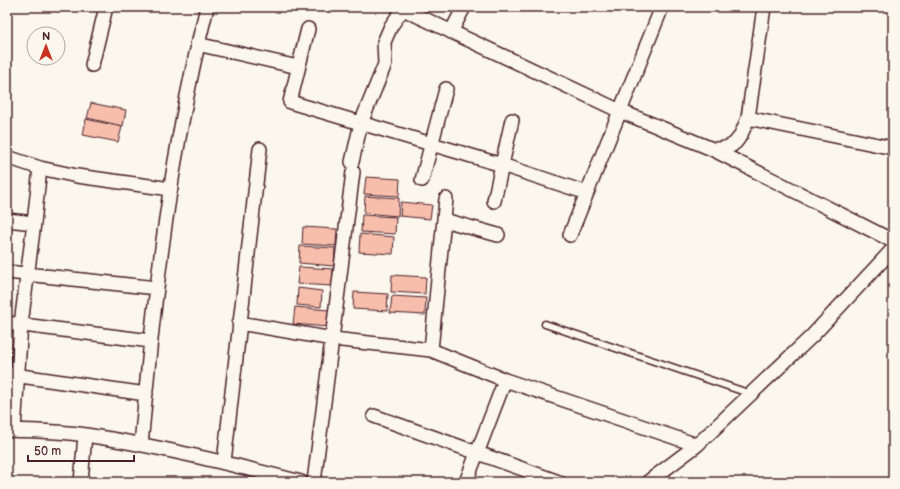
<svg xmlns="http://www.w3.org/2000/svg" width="900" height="489" viewBox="0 0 900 489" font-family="'Balsamiq Sans',sans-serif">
	<rect width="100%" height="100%" fill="#fbf7ec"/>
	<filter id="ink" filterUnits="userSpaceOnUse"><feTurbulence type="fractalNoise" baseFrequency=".025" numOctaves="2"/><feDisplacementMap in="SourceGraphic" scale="8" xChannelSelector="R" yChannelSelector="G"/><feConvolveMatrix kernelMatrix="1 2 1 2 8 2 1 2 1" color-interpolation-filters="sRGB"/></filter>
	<g filter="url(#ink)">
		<path fill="#f6beab" stroke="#4a1f2b" d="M91,103L126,110L123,126L87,118Z
			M86,119L122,127L118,142L83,135Z
			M366,177L400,179L399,196L364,194Z
			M365,196L399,198L398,216L364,213Z
			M401,202L432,205L430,219L400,216Z
			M362,215L396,217L395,234L361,232Z
			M303,227L337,229L336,246L302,244Z
			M360,234L394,237L393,254L359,252Z
			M300,246L335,248L334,266L299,263Z
			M299,267L333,269L332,286L297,284Z
			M392,275L426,277L425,294L391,292Z
			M298,288L322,291L321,307L297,305Z
			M354,292L388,294L387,311L353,309Z
			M392,296L426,298L425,315L390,313Z
			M295,307L329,310L328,327L293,324Z
			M45,480L69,482H45Z"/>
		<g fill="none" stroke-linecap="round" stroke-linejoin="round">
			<defs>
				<path id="lane" d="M545,324L751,394"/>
				<path id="street" d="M399,7L620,111L712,149L893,241
					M308,29L290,102L502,165L587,193
					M451,32L464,7
					M197,44L298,67
					M92,65L106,7
					M748,118L893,148
					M713,149C737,150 740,138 748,118L764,7
					M7,157L40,168L77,176L171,189
					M352,162L361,123L385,64L384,42L391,26L403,9
					M422,180L446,89
					M494,201L512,120
					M7,220L34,223L21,324L14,430
					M444,220L498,235
					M34,223L40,168
					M570,235L662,7
					M7,272L157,288
					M7,323L151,341
					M239,323L333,339L431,350L505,380L697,445
					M431,350L446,199
					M7,374L146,394
					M374,416L559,482
					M7,430C33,431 60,431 86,435C159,446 230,464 301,482
					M141,445C146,392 150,340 157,288C168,193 184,99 207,7
					M224,462L260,149
					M81,482L85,435
					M314,482L353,172
					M466,482L505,380
					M648,482L697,445L812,336L893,249"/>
			</defs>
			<use href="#lane" stroke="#4a1f2b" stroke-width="9"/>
			<use href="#street" stroke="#4a1f2b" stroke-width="16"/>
			<use href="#lane" stroke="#fbf7ec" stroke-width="6"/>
			<use href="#street" stroke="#fbf7ec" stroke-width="13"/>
		</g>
	</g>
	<rect width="900" height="489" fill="none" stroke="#fbf7ec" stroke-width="24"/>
	<rect x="12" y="12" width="876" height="465" fill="none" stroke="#4a1f2b" stroke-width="1.5" filter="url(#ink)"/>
	<g transform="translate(46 46)"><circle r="19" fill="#fbf7ec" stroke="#b4a19f"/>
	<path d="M0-3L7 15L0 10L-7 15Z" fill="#c8321e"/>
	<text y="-6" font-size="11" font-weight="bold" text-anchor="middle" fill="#4a1f2b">N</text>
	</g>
	<path d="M28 455v6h106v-6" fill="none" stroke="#4a1f2b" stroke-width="2"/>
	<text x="34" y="455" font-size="12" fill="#4a1f2b" stroke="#fbf7ec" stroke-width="3" paint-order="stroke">50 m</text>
</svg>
